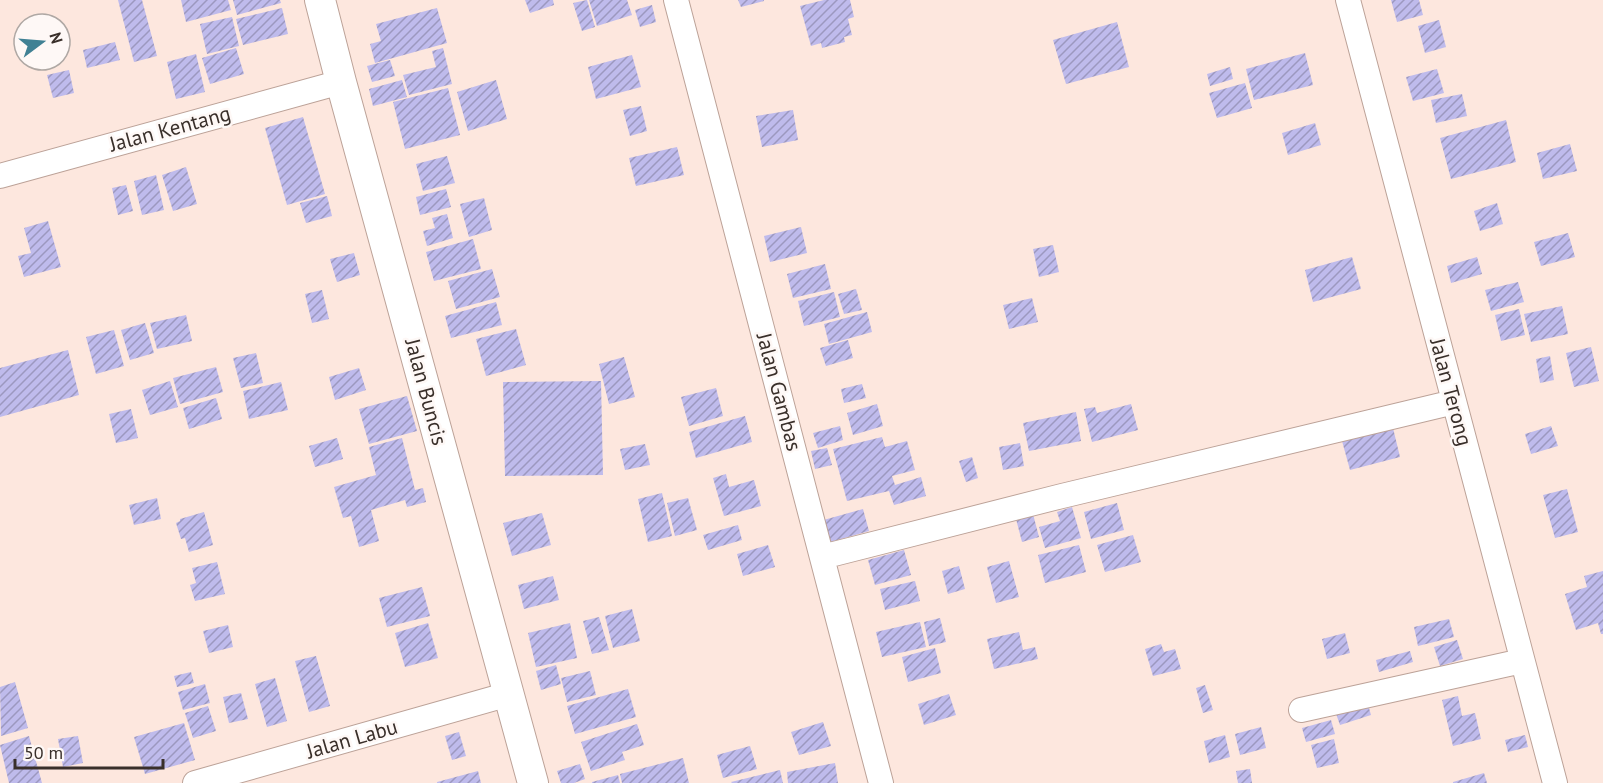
<svg xmlns="http://www.w3.org/2000/svg" width="1603" height="783" viewBox="0 0 1603 783" font-family="'PT Sans',sans-serif">
	<defs>
		<pattern id="building-hatch" width="6" height="6" patternUnits="userSpaceOnUse" patternTransform="scale(1.5)"><rect width="6" height="6" fill="#bfbbec"/><path d="M-1 1l2-2M0 6l6-6M5 7l2-2" fill="none" stroke="#9c98bf"/></pattern>
	</defs>
	<rect width="100%" height="100%" fill="#fde7de"/>
	<path fill="url(#building-hatch)" d="M118,0H142L157,56L134,62Z
		M181,0H228L231,10L186,22Z
		M233,0H280L281,3L237,15Z
		M525,0H553L554,5L530,13Z
		M587,0L595,27L582,31L573,3Z
		M589,0H627L632,15L597,26Z
		M738,0H764V1L741,7Z
		M824,0H850L854,17L848,19L852,35L844,37L845,42L822,48L821,43L811,46L800,6Z
		M1391,0H1419L1423,15L1397,22Z
		M652,5L656,22L640,27L635,10Z
		M282,8L288,34L243,45L236,19Z
		M437,8L447,43L375,63L370,44L381,41L376,24Z
		M232,17L239,46L207,54L200,24Z
		M1439,20L1446,47L1425,53L1418,26Z
		M1117,22L1129,67L1066,84L1053,40Z
		M115,42L120,60L87,68L83,50Z
		M236,48L244,74L210,84L202,58Z
		M443,48L452,84L409,95L403,75L436,67L432,51Z
		M1305,53L1313,85L1254,100L1246,69Z
		M196,54L205,92L176,99L167,62Z
		M632,55L641,87L596,99L588,67Z
		M390,60L395,76L372,82L367,66Z
		M1230,67L1233,79L1210,86L1207,74Z
		M1437,69L1444,93L1413,101L1406,77Z
		M69,70L74,93L53,98L47,75Z
		M402,80L407,97L373,106L369,89Z
		M496,80L507,119L468,131L457,92Z
		M1245,83L1252,108L1217,118L1209,93Z
		M448,88L460,135L405,149L393,102Z
		M1462,94L1467,116L1436,123L1431,100Z
		M641,106L647,131L630,136L623,110Z
		M793,110L798,140L762,147L756,116Z
		M303,117L325,194L287,205L265,128Z
		M1506,120L1516,162L1451,179L1440,138Z
		M1315,123L1321,145L1288,155L1282,133Z
		M1570,144L1577,171L1543,179L1537,153Z
		M677,147L684,175L636,186L629,158Z
		M447,156L455,183L423,191L416,164Z
		M186,167L197,204L173,211L162,175Z
		M156,175L164,210L142,215L134,181Z
		M126,185L133,211L118,215L112,188Z
		M446,189L451,207L420,215L416,197Z
		M327,196L332,216L306,223L300,203Z
		M484,198L492,230L469,237L460,204Z
		M1497,203L1503,224L1480,231L1474,211Z
		M447,214L453,238L427,246L423,231L435,228L432,218Z
		M48,221L61,267L24,277L18,256L31,253L24,228Z
		M801,227L807,253L770,262L764,236Z
		M1568,233L1575,257L1541,266L1534,242Z
		M473,239L481,269L434,281L426,252Z
		M1053,245L1059,272L1039,277L1033,249Z
		M354,253L360,275L337,282L330,259Z
		M1352,257L1361,289L1313,302L1305,270Z
		M1477,257L1482,274L1451,283L1447,266Z
		M825,264L831,289L793,298L787,274Z
		M492,269L500,297L456,309L448,281Z
		M1518,282L1524,302L1491,311L1485,290Z
		M856,289L862,310L844,314L838,294Z
		M322,290L329,319L312,323L305,294Z
		M834,292L840,317L804,326L798,301Z
		M1032,298L1038,322L1009,329L1003,305Z
		M496,302L502,325L451,338L445,316Z
		M1562,306L1568,334L1531,342L1524,314Z
		M1519,309L1525,335L1501,341L1495,315Z
		M867,312L872,332L829,344L824,324Z
		M186,315L192,341L157,349L150,323Z
		M145,323L154,353L130,360L121,330Z
		M516,329L526,365L486,376L476,339Z
		M114,330L124,366L96,374L86,337Z
		M848,340L853,358L826,366L820,348Z
		M1591,347L1599,381L1574,387L1566,353Z
		M68,350L79,395L0,417V368Z
		M256,353L263,383L241,388L233,358Z
		M1550,356L1554,380L1540,383L1536,359Z
		M624,357L635,397L609,404L599,364Z
		M216,367L223,392L180,404L173,378Z
		M359,368L366,390L335,400L329,377Z
		M170,381L178,407L150,415L142,390Z
		M601,381L603,475L505,476L503,382Z
		M281,382L288,410L249,419L243,391Z
		M862,384L866,398L844,403L841,389Z
		M716,388L723,416L689,426L681,397Z
		M407,396L417,431L369,444L359,409Z
		M216,398L222,419L189,429L183,408Z
		M877,404L883,426L853,435L847,413Z
		M1131,404L1138,430L1092,442L1084,409L1095,407L1097,413Z
		M131,409L138,438L116,443L109,414Z
		M1076,412L1081,441L1029,451L1023,423Z
		M745,416L752,442L696,458L689,432Z
		M840,426L843,440L818,448L813,433Z
		M1551,426L1558,446L1531,454L1525,434Z
		M1393,428L1400,457L1350,470L1342,441Z
		M882,437L885,447L907,441L915,470L892,476L895,485L921,477L926,496L894,505L889,491L847,501L833,449Z
		M337,438L343,459L315,467L309,446Z
		M402,438L415,490L423,488L426,502L407,507L405,500L371,510L379,541L359,547L351,516L343,518L334,487L376,475L369,447Z
		M1020,443L1024,466L1003,470L999,447Z
		M645,444L650,465L625,470L620,449Z
		M827,448L832,465L815,469L811,451Z
		M972,457L978,478L966,482L959,461Z
		M726,474L729,487L754,480L761,506L724,516L713,478Z
		M1567,489L1578,532L1555,538L1543,495Z
		M662,493L672,536L648,542L638,499Z
		M157,498L161,519L134,525L129,505Z
		M688,498L697,530L675,536L667,503Z
		M1117,503L1124,530L1091,539L1084,512Z
		M1072,507L1081,538L1045,548L1039,527L1060,521L1057,512Z
		M863,509L869,531L827,543L820,521Z
		M204,512L213,545L189,552L185,538L181,539L176,523L180,521V519Z
		M542,513L551,545L512,556L503,523Z
		M1033,514L1039,537L1022,542L1016,519Z
		M738,525L742,540L708,550L703,535Z
		M1133,535L1141,562L1105,572L1097,545Z
		M768,545L775,567L743,576L737,554Z
		M1079,545L1086,572L1045,583L1038,555Z
		M904,550L911,575L875,585L868,560Z
		M1009,561L1019,597L996,603L987,567Z
		M217,562L225,594L195,601L190,585L196,583L192,568Z
		M959,566L965,589L948,594L942,571Z
		M1603,571V634H1601L1598,623L1576,630L1565,594L1587,587L1584,576Z
		M553,576L559,600L524,609L518,585Z
		M915,581L920,601L885,610L880,589Z
		M422,587L430,616L387,627L379,598Z
		M632,609L640,641L613,648L605,616Z
		M599,617L609,650L592,654L583,621Z
		M940,618L946,642L929,646L924,622Z
		M1449,619L1454,637L1418,646L1414,627Z
		M920,622L926,647L882,657L876,632Z
		M428,623L438,658L405,667L395,633Z
		M570,623L577,658L536,667L528,633Z
		M228,625L233,647L209,653L203,631Z
		M1019,632L1023,650L1035,647L1038,659L994,669L987,639Z
		M1345,633L1350,653L1327,659L1322,639Z
		M1457,640L1463,659L1440,666L1434,647Z
		M1161,644L1164,652L1175,649L1181,669L1153,676L1145,649Z
		M935,648L941,673L908,682L902,657Z
		M1410,651L1413,662L1379,672L1376,660Z
		M316,656L330,706L309,712L295,661Z
		M556,665L561,684L541,690L536,671Z
		M590,671L596,695L567,702L561,678Z
		M191,672L194,683L177,687L174,676Z
		M275,678L287,721L267,727L255,684Z
		M15,682L28,728L1,736L0,687Z
		M205,684L210,703L183,710L178,692Z
		M1205,685L1213,710L1203,713L1196,688Z
		M628,689L636,717L575,734L567,706Z
		M241,693L248,719L229,723L223,697Z
		M949,694L956,715L924,725L918,704Z
		M1458,696L1462,716L1475,713L1481,739L1453,746L1442,700Z
		M1367,701L1371,715L1340,725L1335,711Z
		M208,706L216,731L193,738L185,713Z
		M1331,720L1335,734L1306,742L1302,728Z
		M823,722L831,746L799,755L791,732Z
		M184,723L195,760L145,774L134,737Z
		M637,724L644,745L622,752L625,760L591,771L581,742Z
		M1261,727L1266,748L1240,755L1235,734Z
		M459,732L466,756L452,760L445,736Z
		M1225,735L1230,757L1209,763L1204,741Z
		M1525,735L1528,747L1508,752L1505,740Z
		M29,736L42,783H9L0,745Z
		M78,736L83,763L63,767L58,739Z
		M1334,739L1339,763L1317,768L1311,745Z
		M750,746L757,769L723,778L717,755Z
		M683,758L689,783H622L620,774Z
		M835,763L838,783H788L787,772Z
		M580,764L585,779L574,783H561L557,771Z
		M1250,769L1252,783H1238L1236,771Z
		M780,770L783,783H732L731,782Z
		M478,771L481,783H437V782Z
		M1484,773L1487,783H1453V782Z
		M618,775L620,783H592V782Z"/>
	<g fill="none" stroke-linecap="round" stroke-linejoin="round">
		<defs>
			<path id="minor" d="M676,0L881,783
				M1348,0L1555,783
				M0,176L341,82
				M822,557L1062,496L1454,402
				M1301,710L1522,661
				M195,783L509,694"/>
			<path id="tertiary" d="M320,0L341,82L533,783"/>
		</defs>
		<use href="#minor" stroke="#bca298" stroke-width="26"/>
		<use href="#tertiary" stroke="#bca298" stroke-width="32"/>
		<use href="#minor" stroke="#fff" stroke-width="24"/>
		<use href="#tertiary" stroke="#fff" stroke-width="30"/>
	</g>
	<g text-anchor="middle" stroke-width="5" stroke-linejoin="round" paint-order="stroke">
		<g font-size="21" fill="#392f2a" stroke="#fef8f6">
			<text transform="translate(170 129) rotate(-15)" y="7">Jalan Kentang</text>
			<text transform="translate(426 392) rotate(75)" y="7">Jalan Buncis</text>
			<text transform="translate(779 392) rotate(75)" y="7">Jalan Gambas</text>
			<text transform="translate(1451 392) rotate(75)" y="7">Jalan Terong</text>
			<text transform="translate(352 739) rotate(-16)" y="7">Jalan Labu</text>
		</g>
	</g>
	<g transform="translate(42 42) rotate(74)"><circle r="28" fill="#fef8f6" stroke="#afa8a4" stroke-width="1.5"/>
	<path d="M0-4.5L10 22L0 15L-10 22Z" fill="#408194"/>
	<text y="-9" font-size="16" font-weight="bold" text-anchor="middle" fill="#392f2a">N</text>
	</g>
	<path d="M15 759v9h148v-9" fill="none" stroke="#392f2a" stroke-width="3"/>
	<text x="24" y="759" font-size="18" fill="#392f2a" stroke="#fef8f6" stroke-width="4.5" paint-order="stroke">50 m</text>
</svg>
